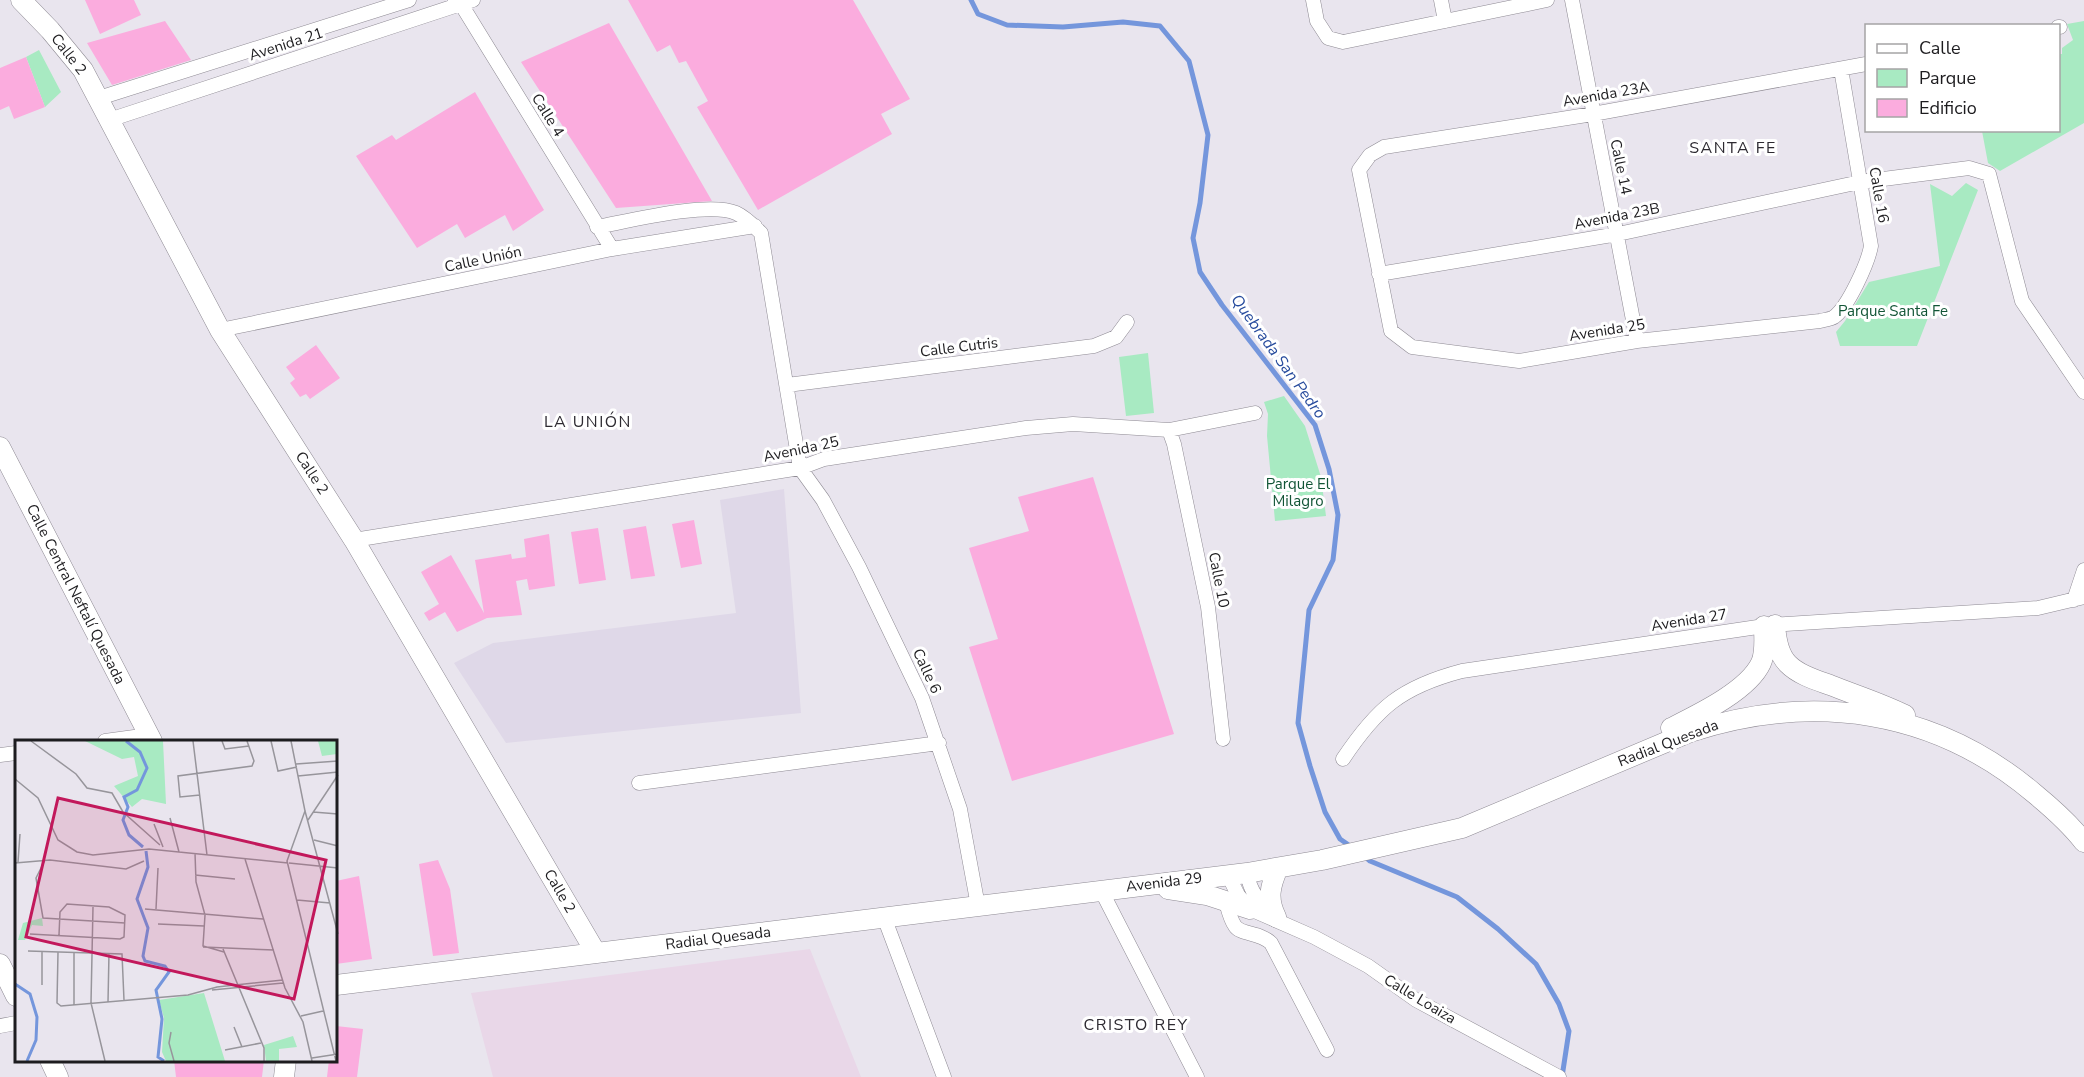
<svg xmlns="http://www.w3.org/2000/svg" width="2084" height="1077" viewBox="0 0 2084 1077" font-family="'Nunito Sans',sans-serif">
	<rect width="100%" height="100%" fill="#e9e5ee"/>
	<path fill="#dfd8e8" d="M784,489L801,713L506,743L454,663L493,643L736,613L720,500Z"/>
	<path fill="#e9d7e8" d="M810,949L861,1077H493L471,993Z"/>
	<path fill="#a8eac2" d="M2084,21V123L2000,171L1988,163L1982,131L2058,130L2059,100L2060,99L2059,54H2062V48L2073,40L2067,24Z
		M39,50L61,92L45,107L26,57Z
		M1966,183L1978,190L1917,346H1840L1836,332L1845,321L1869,282L1940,266L1930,184L1952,196Z
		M1148,353L1154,413L1126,416L1119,357Z
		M1284,396L1305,426L1321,477L1326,516L1275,521L1267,436L1268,414L1264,402Z"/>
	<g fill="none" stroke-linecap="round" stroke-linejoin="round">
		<path stroke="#7496dc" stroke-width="5" d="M971,0L978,14L1007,25L1063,27L1123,22L1160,26L1189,61L1208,135L1200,203L1193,238L1200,272L1222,305L1315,425L1329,469L1338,515L1333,560L1309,610L1298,723L1310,766L1325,812L1340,839L1353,848
			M1363,855L1370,861L1457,897L1498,929L1536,964L1559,1004L1569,1031L1562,1077"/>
	</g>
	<path fill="#fbacde" d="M85,0H134L141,15L100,34Z
		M628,0H853L910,99L881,114L892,134L758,210L697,107L708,101L686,61L679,63L670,45L657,52Z
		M165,21L191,60L112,85L87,43Z
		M609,23L712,201L616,208L521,62Z
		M26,57L45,107L14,119L9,106L0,110V68Z
		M475,92L544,210L513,231L505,215L465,238L457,224L417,248L356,156L392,135L396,140Z
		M316,345L340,378L310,399L306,394L300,397L290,383L295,379L286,367Z
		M1093,477L1174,734L1012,781L969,647L998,639L969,548L1029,531L1018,497Z
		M694,520L702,564L681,568L672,524Z
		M646,526L655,576L631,579L623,530Z
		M598,528L606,580L579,584L571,532Z
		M549,534L555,586L529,590L527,579L516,581L522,615L487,618L457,632L445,612L429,621L424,613L439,604L421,572L451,555L484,613L475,560L511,554L512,559L526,557L524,539Z
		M438,860L450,889L459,953L433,956L419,864Z
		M359,876L372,959L336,964V881Z
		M336,1026L363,1029L357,1077H327L329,1060H336Z
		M174,1060H264L262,1077H176Z"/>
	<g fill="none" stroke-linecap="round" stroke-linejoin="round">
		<defs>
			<path id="street" d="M1313,0L1317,21L1328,38L1343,42L1547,0
				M1441,0L1445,21
				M1572,0L1637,341
				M455,1L461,4L612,249
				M2058,27H2060
				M1841,69L1871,246C1868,263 1848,307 1834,317C1831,319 1824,320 1820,321L1637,341L1519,361L1412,347L1391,331L1359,170L1370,155L1384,147L1593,114L1866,64
				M99,98L409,0
				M109,120L473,0
				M597,227C629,221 708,201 736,213C745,217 754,226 761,233L800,468L823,500L859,567L922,698L960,809L978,906
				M1379,274L1618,234L1860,182L1969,168L1989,174L2022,301L2084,392
				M220,330L612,249L755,226
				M787,385L1094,346L1116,337L1127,322
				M1169,430L1174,444L1208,607L1223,739
				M354,540L800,468L824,459L1026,428L1073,424L1169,430L1255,413
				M2074,600L2084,570
				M105,741L149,735
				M0,755L16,753
				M1343,759C1377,708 1401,687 1462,671L1771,625L2038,608L2084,597
				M639,783L939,743
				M1247,873C1250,892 1259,902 1274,915
				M1228,875L1238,895L1250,909L1314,937L1368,966L1416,1000L1559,1077
				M1101,890L1197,1077
				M1226,902C1228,909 1230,919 1235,926C1241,935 1260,932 1271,943L1327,1050
				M884,917L944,1077
				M0,1026L16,1023"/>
			<path id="secondary" d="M21,0L50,30L83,70L220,330L354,540L596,953
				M0,447L152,741
				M1775,625C1776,639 1778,654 1788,664C1799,675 1816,680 1830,685C1855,695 1881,703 1905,715
				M1671,728C1697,715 1748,691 1761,663C1766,652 1764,637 1764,626
				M1168,889L1207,895L1250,909
				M1276,917C1267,899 1270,886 1278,868
				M0,964L16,996
				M336,985L1247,873L1322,860L1462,828L1690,732C1813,692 1935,709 2035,794C2052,808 2070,824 2084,842
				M50,1060L58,1077
				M284,1077L286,1060"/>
		</defs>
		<use href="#street" stroke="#8e8a93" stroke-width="15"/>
		<use href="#secondary" stroke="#8e8a93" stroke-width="21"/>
		<use href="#street" stroke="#fff" stroke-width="14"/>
		<use href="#secondary" stroke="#fff" stroke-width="20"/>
	</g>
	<g text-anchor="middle" stroke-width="6" stroke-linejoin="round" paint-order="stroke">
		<g font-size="15" fill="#1d1c1f" stroke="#fff">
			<text transform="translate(286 44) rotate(-18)" y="5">Avenida 21</text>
			<text transform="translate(69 54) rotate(52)" y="5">Calle 2</text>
			<text transform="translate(1606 94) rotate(-10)" y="5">Avenida 23A</text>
			<text transform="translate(548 115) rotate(58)" y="5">Calle 4</text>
			<text transform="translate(1621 167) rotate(78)" y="5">Calle 14</text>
			<text transform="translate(1879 195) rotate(80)" y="5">Calle 16</text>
			<text transform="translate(1617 216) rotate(-11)" y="5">Avenida 23B</text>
			<text transform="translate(483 259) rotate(-12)" y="5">Calle Unión</text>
			<text transform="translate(1607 330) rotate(-9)" y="5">Avenida 25</text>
			<text transform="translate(959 347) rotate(-7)" y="5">Calle Cutris</text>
			<text transform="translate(801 449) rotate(-12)" y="5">Avenida 25</text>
			<text transform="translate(312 473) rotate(57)" y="5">Calle 2</text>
			<text transform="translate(1219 580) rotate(79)" y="5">Calle 10</text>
			<text transform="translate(76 594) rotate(63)" y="5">Calle Central Neftalí Quesada</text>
			<text transform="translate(1689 620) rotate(-9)" y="5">Avenida 27</text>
			<text transform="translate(927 671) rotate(65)" y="5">Calle 6</text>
			<text transform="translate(1668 743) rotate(-21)" y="5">Radial Quesada</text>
			<text transform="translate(1164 882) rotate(-7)" y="5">Avenida 29</text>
			<text transform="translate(560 891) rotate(60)" y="5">Calle 2</text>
			<text transform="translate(718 938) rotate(-7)" y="5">Radial Quesada</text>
			<text transform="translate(1420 999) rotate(31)" y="5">Calle Loaiza</text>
		</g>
		<g font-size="15" fill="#125536" stroke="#fff">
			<text x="1893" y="316">Parque Santa Fe</text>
			<text x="1298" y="489">Parque El<tspan x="1298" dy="17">Milagro</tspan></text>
		</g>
		<g font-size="16" letter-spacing="1.5" fill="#2d2a31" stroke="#fff">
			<text x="1733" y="153">SANTA FE</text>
			<text x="588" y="427">LA UNIÓN</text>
			<text x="1136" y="1030">CRISTO REY</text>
		</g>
		<g font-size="16" font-style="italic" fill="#274b9d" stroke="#fff">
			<text transform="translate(1279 356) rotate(54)" y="6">Quebrada San Pedro</text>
		</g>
	</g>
	<g transform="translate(15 740)">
		<rect width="322" height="322" fill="#e9e5ee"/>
		<path d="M70,1H148L151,64L127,59L117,67L99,46L123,36L119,17L107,19ZM303,1H322V14L307,16ZM27,178L28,186L17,185L10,200H3L8,183ZM189,253L210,321H151L147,312L149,278L144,260ZM278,296L282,307L264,309V321H251L249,305Z" fill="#a8eac2"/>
		<path fill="none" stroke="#7496dc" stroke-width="3" d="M111,1L125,12L132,28L122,50L109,57L113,67L108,80L114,95L128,107M131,111L133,127L122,159L133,188L128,216L130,221L150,226L154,232L141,250L147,279L143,317L149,321M0,244L15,254L22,277L21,300L12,321"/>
		<path fill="none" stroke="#97959b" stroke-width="1.5" d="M16,1L61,34L72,48L97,53L108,72L145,105M178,1L192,115M207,1L210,9L234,6M256,1L263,31L282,27M276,1L290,71L272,121L321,321M281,24L323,21M283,36L323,32M0,39L23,58L43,100L62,112L78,115L134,109L273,123M185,55L165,57L163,36L237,26L239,21L232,1M290,71L323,194M298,72L323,74M155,78L164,112M293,80L323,35M139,84L148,107M299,100L323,106M180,113L181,142L190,175L188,206L209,212M230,119L270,248L288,282L297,321M30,120L21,138L28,178L110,183M3,122L5,94M0,123L35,120L111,129L129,121M274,123L323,128M180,135L220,139M282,160L315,163M78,167L76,263L90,321M130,169L248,179M141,169L143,128M143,184L189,186M15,194L105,199L109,197L110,175L94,167L52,164L45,172L44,195M188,207L259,210M208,209L249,308V321M13,211L107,214L109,260M43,212L42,263L46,266L173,255L202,247L268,240M27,245V212M197,250L268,243M93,262L94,213M59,265V213M286,276L308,271M219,287L227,307M156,292L154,303L159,321M210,310L246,303M297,318L323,314"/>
		<path fill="#c2185b" fill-opacity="0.15" stroke="#c2185b" stroke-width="3" d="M43,58L311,120L279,259L11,197Z"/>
		<rect width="322" height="322" fill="none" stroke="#1d1c1f" stroke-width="3"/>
	</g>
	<rect x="1865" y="24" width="195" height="108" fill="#ffffff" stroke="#a5a4a5" stroke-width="1.5"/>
	<rect x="1877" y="44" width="30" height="9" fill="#ffffff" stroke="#a5a4a5" stroke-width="1.5"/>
	<text x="1919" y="54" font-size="18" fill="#1d1c1f">Calle</text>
	<rect x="1877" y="69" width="30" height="18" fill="#a8eac2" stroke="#a5a4a5" stroke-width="1.5"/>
	<text x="1919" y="84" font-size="18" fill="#1d1c1f">Parque</text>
	<rect x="1877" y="99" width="30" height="18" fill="#fbacde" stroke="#a5a4a5" stroke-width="1.5"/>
	<text x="1919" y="114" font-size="18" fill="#1d1c1f">Edificio</text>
</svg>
